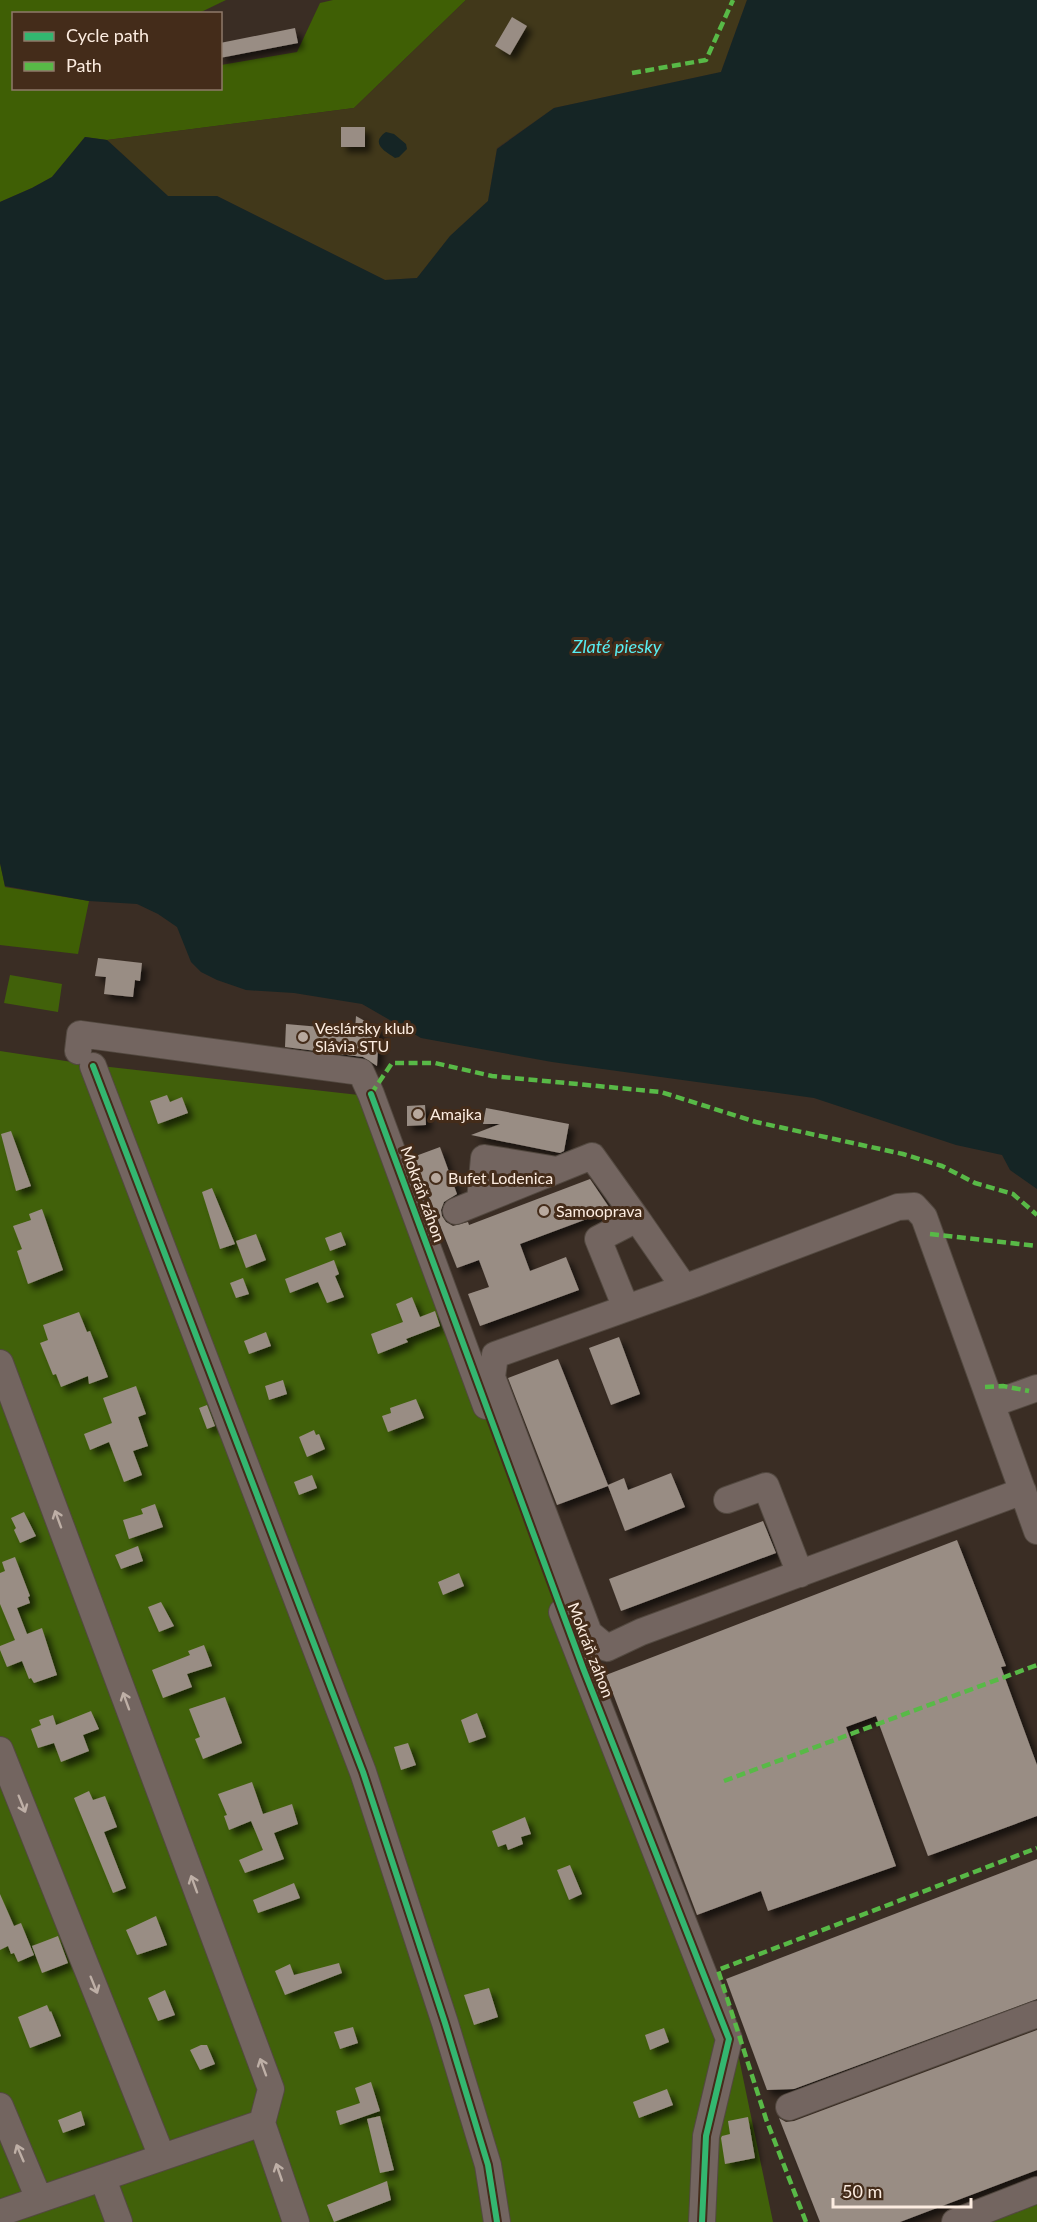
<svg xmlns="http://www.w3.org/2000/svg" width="1037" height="2222" viewBox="0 0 1037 2222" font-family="Lato,sans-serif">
	<defs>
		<filter id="shadow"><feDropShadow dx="5.5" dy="5.5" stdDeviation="3" flood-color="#0009"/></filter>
	</defs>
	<rect width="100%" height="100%" fill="#3a2d24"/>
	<path fill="#41610a" d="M10,975L62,984L58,1012L4,1003Z
		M0,1051L92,1065L359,1095L391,1131L735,2039L773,2222H0Z
		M1037,2195V2222H969Z"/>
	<path fill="#3f5f05" d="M0,0H226L199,13L14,14V88H220L221,65L297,52L320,3L333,0H466L354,108L107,140L85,137L52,177L32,188L0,202Z
		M0,863L5,887L89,901L78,954L0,945Z"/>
	<path fill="#41381a" d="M466,0H747L721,72L554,108L497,148L488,201L450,236L417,278L385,280L217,196H168L107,140L354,108Z"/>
	<path fill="#152525" d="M747,0H1037V1189L1010,1170L1002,1155L956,1145L814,1098L552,1062L421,1038L362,1004L294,993L246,990L217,980L201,972L191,962L177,927L158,914L137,904L89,901L5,886L0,863V202L32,188L52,177L85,137L107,140L168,196H217L385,280L417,278L450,236L488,201L497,149L554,108L721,72Z
		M386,132L394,134L406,144L407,149L399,157L395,158C384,151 370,143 386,132Z"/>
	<path fill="#998d84" filter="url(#shadow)" d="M512,17L527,26L510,55L495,46Z
		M295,28L298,43L220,58V43Z
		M341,127H365V147H341Z
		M98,958L142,963L140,981L135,980L133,997L104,994L106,977L95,976Z
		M356,1016L379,1029L377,1066L363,1057L285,1047L286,1024L355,1030Z
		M167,1095L170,1102L182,1097L188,1113L158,1124L150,1101Z
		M425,1105L426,1125L407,1126V1106Z
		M486,1108L569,1124L564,1151L560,1153L471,1135L500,1124H483Z
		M11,1131L31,1186L16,1191L1,1134Z
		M440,1147L457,1194L444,1202L441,1210L442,1216L446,1222L453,1226L468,1222L469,1225L590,1179L611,1210L520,1244L530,1271L566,1257L579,1290L480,1326L468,1294L489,1287L479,1260L457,1268L413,1157Z
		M212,1188L235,1244L220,1249L202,1192Z
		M42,1209L63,1270L28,1284L17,1251L22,1249L13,1226L31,1220L29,1214Z
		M341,1232L346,1245L330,1251L325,1238Z
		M256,1234L266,1260L246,1268L236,1241Z
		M334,1260L339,1274L335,1276L344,1297L327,1303L318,1282L290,1293L285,1279Z
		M243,1278L249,1294L236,1298L230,1283Z
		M412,1297L420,1317L435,1311L440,1326L406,1339L408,1342L378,1354L371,1334L403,1322L396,1304Z
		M79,1312L87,1332L90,1331L108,1377L89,1384L88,1376L61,1387L56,1374L53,1375L40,1343L48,1340L43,1325Z
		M266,1332L271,1346L249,1354L244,1341Z
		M619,1337L640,1394L611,1405L589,1348Z
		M558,1359L608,1485L624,1478L628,1490L671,1473L685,1507L625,1531L608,1486L557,1505L508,1378Z
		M283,1380L287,1394L269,1400L265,1386Z
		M136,1386L146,1414L138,1417L148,1446L133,1451L142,1475L124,1482L109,1442L90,1450L84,1434L112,1423L103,1398Z
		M416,1399L424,1418L388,1432L382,1416L391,1413L390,1408Z
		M207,1405L215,1426L207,1429L199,1408Z
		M314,1430L316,1435L319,1434L325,1449L307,1457L299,1437Z
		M312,1475L317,1488L299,1495L294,1482Z
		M155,1504L163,1527L129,1539L123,1520L143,1514L141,1509Z
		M24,1512L36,1536L20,1543L14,1530L16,1528L11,1518Z
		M763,1521L776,1553L621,1611L609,1579Z
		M957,1540L1006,1666L1001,1667L1037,1765V1816L928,1856L876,1716L846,1727L896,1866L768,1911L761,1891L697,1915L606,1675Z
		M138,1546L143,1561L121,1569L115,1555Z
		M15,1557L30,1596L28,1597L30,1603L17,1608L27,1634L42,1628L57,1675L34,1683L31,1678L29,1679L22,1661L7,1667L0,1650V1646L15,1640L0,1604V1573L5,1571L2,1562Z
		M459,1573L464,1586L443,1595L438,1582Z
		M161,1602L174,1626L159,1632L148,1607Z
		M204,1645L212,1666L187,1674L192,1687L163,1698L152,1670L190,1655L188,1651Z
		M225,1697L242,1743L203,1759L195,1739L200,1737L189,1709Z
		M91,1711L99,1729L83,1735L89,1751L61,1762L54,1743L38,1748L31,1729L41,1725L39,1720L53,1715L56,1725Z
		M477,1713L486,1737L469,1743L461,1720Z
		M408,1743L416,1765L401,1770L394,1747Z
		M252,1782L263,1814L292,1804L298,1824L274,1833L284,1859L245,1873L239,1860L263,1850L251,1821L229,1830L224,1816L227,1815L218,1794Z
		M89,1791L93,1800L105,1796L117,1827L104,1832L126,1888L113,1893L74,1798Z
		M525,1817L531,1834L521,1837L523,1844L508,1850L506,1844L498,1847L492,1831Z
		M1037,1859V1999L794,2089L767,2090L726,1979Z
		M570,1865L582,1894L569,1900L557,1870Z
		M294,1883L300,1898L258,1913L253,1900Z
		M0,1894L14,1926L21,1923L34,1955L18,1962L14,1953L11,1954L8,1946L0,1950Z
		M156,1916L167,1945L137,1955L126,1930Z
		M58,1936L68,1963L42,1973L32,1946Z
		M339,1963L342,1973L285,1995L275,1971L290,1964L294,1975Z
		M489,1988L498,2017L474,2025L464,1995Z
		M165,1990L175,2015L158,2021L148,1998Z
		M47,2005L50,2012L51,2011L61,2036L30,2048L18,2017Z
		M353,2027L358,2043L340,2049L334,2032Z
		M664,2028L669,2042L650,2050L645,2035Z
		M1037,2030V2170L900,2222H820L779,2118L786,2122L794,2121Z
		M201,2045H207L215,2064L200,2070L190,2050Z
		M371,2082L380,2111L340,2125L336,2111L360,2103L355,2088Z
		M667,2089L673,2105L639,2118L633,2102Z
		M81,2111L85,2125L63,2133L58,2120Z
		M380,2116L394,2170L380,2173L367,2119Z
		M748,2117L755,2158L725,2164L721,2138L722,2136L730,2134L728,2121Z
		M387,2181L391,2200L334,2222L327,2205Z"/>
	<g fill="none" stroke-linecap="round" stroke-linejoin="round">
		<defs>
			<path id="minor" d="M78,1051L80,1034L361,1072L371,1094L486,1406
				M93,1066L363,1772L445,2023L488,2165L497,2222
				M480,1201L484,1158L557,1170
				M456,1211L592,1156L637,1219L598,1239L626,1308
				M637,1219L684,1287
				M0,1363L271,2089L262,2123L296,2222
				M992,1404L1037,1388
				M1023,1491L641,1632L607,1648L589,1633L492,1377L495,1355L697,1283L898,1207L914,1206L924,1217L1037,1531
				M727,1500L766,1486L800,1574
				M562,1612L729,2039L706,2136L702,2222
				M0,1750L162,2157
				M0,2106L39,2199
				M789,2107L1037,2014
				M103,2179L119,2222
				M0,2213L262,2123
				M955,2222L1037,2190"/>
		</defs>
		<use href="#minor" stroke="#534940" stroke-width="28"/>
		<use href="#minor" stroke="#736560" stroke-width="26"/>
		<path stroke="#58b947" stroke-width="4.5" stroke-dasharray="9 4.5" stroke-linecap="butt" d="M632,73L706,60L733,0
			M371,1094L392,1063H435L492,1076L661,1092L756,1122L903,1154L942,1166L975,1183L1013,1194L1037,1215
			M930,1234L1037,1246
			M985,1387L1003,1386L1029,1391
			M724,1781L1037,1665
			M806,2222L766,2119L718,1970L1037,1848"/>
		<defs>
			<path id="cycleway" d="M93,1066L363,1772L445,2023L488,2165L497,2222
				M371,1094L583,1668L729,2039L706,2136L702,2222"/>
		</defs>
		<use href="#cycleway" stroke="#442c1a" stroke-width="10"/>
		<use href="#cycleway" stroke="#33b770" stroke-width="6"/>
	</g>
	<defs><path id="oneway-shaft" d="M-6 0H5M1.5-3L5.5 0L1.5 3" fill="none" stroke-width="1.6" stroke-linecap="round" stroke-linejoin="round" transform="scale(1.5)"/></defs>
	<g stroke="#beafa6">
		<use href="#oneway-shaft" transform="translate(58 1519) rotate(-110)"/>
		<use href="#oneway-shaft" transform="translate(126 1701) rotate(-110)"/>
		<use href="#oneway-shaft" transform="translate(22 1804) rotate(68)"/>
		<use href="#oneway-shaft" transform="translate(194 1884) rotate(-110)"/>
		<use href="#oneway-shaft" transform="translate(94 1985) rotate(68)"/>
		<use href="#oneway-shaft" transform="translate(263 2067) rotate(-110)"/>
		<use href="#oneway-shaft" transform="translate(20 2153) rotate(-113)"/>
		<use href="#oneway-shaft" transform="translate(279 2172) rotate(-109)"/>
	</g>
	<g fill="#b8a99e" stroke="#442c1a" stroke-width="2">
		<circle cx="303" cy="1037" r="6"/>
		<circle cx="418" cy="1114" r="6"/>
		<circle cx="436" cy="1178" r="6"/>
		<circle cx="544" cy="1211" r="6"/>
	</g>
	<g text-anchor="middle" stroke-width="6" stroke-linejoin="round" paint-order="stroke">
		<g font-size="16" fill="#fcece0" stroke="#442c1a" text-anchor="start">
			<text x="315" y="1034">Veslársky klub<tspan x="315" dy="18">Slávia STU</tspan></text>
			<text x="430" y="1120">Amajka</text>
			<text x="448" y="1184">Bufet Lodenica</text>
			<text x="556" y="1217">Samooprava</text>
		</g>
		<g font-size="16" fill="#fcece0" stroke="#442c1a">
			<text transform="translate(423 1194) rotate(70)" y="6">Mokráň záhon</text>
			<text transform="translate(591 1650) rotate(69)" y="6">Mokráň záhon</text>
		</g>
		<g font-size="18" font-style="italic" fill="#57edf2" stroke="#442c1a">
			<text x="617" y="653">Zlaté piesky</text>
		</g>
	</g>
	<rect x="12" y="12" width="210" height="78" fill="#442c1a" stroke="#8e7969" stroke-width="1.5"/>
	<rect x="24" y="32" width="30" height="9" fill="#33b770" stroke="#8e7969" stroke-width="1.5"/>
	<text x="66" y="42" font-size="18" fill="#fcece0">Cycle path</text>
	<rect x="24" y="62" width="30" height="9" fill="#58b947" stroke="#8e7969" stroke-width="1.5"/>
	<text x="66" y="72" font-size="18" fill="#fcece0">Path</text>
	<path d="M833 2198v9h138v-9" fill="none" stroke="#fcece0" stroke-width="3"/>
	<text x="842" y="2198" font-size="18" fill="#fcece0" stroke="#442c1a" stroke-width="4.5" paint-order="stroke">50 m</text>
</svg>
